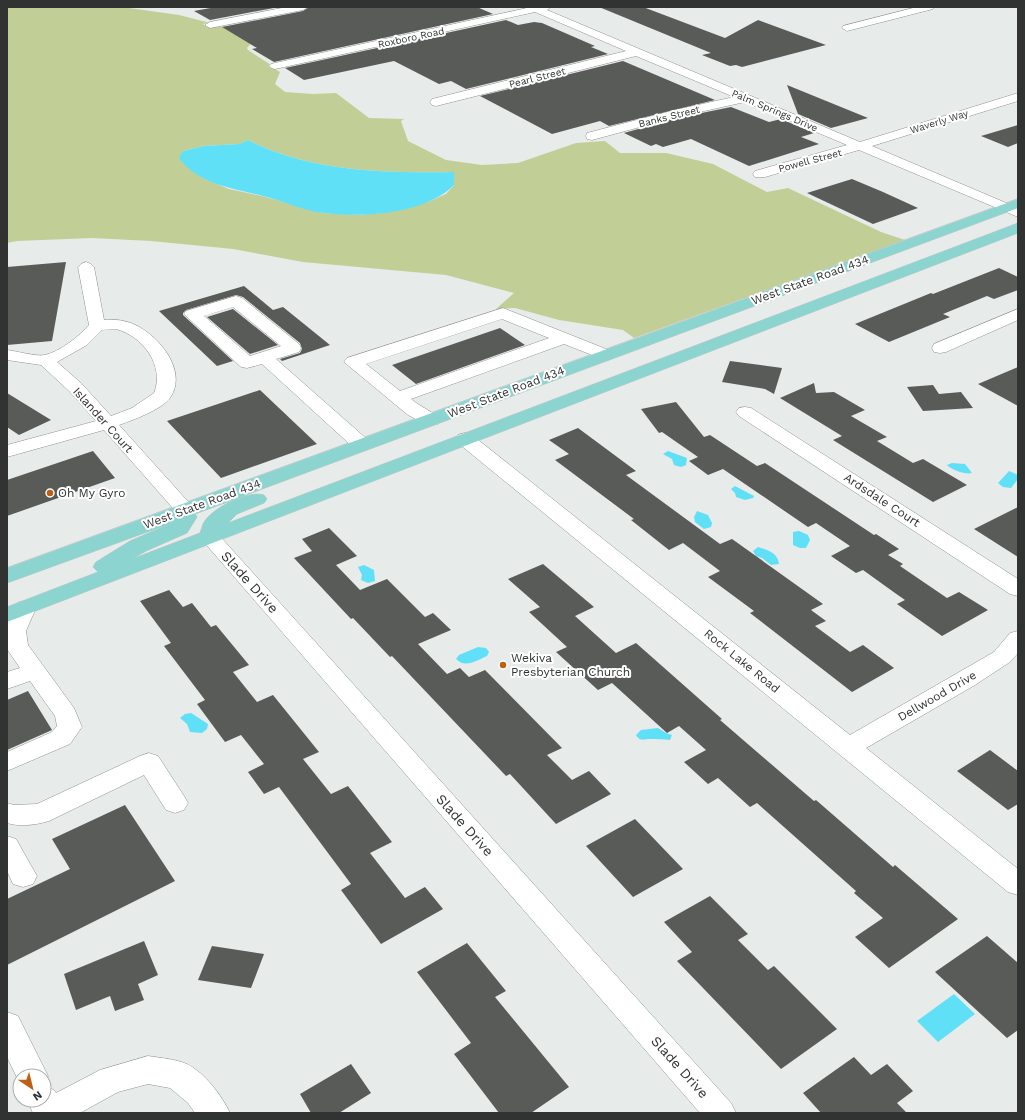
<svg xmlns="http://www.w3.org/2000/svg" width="1025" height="1120" viewBox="0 0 1025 1120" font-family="'Work Sans',sans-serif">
	<rect width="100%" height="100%" fill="#e7ebe9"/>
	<path fill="#c1cf97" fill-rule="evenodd" d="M7,7H122L179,15L210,23L203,24L207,27C225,24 239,32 254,40L247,48L248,50L271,65L268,66L275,69L280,72L275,84L285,92L313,94L336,93L369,118L404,119L401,121L408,141L446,160L482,165L518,163L576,143L605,141L620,153H666L713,164L767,192L788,188L881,232L905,240L634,338L623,330L559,320L515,308L496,309L514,293L446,275L303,262L233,249L151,241L92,238L17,241L7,243ZM248,140C311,172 384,173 453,172L454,185L446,194L428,202L362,215L323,213L262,196L229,189L205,179L183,151L204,146L239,144Z"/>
	<path fill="#60e0f6" d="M248,140C311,172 384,173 454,172V185C426,214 362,218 324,213C304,211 283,201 263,196C233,188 199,185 179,158L183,151L204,146L239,144Z
		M668,451L687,458L686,465L681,467L674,465L672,459L663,454Z
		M952,463L965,464L972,473C967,475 951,470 947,465Z
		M1009,471L1018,475V479L1011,488L1003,487L998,483Z
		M735,486L754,496L753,498L745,500L736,497L735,493L731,489Z
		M697,511L708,515L712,523L711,527L704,529L695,522L694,517Z
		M799,531L808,535L810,540L806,548H800L793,545V532Z
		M758,547C768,550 778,553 779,564L771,565L762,558L756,556L753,551Z
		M364,565L374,570L375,581L368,583L361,580L362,575L358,567Z
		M478,647L486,648L489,652L487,656C478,660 465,669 456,659L459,655Z
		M191,713L208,724L207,729L202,733L190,732L187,724L180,718L185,714Z
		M658,728L666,733L672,735L670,740C664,739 657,739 650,739C644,739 640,742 636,735L641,730Z
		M954,994L975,1014L938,1042L917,1021Z"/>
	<path fill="#595b58" d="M216,7H279L210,20L194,11Z
		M309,7H477L493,14L274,62L252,49L257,48L222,27L303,11Z
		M599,7H643L725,38L758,20L826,45L742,67L736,65L730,66L702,55L711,53Z
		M506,20L518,25L534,22L542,23L595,46L591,47L608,54L466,89L451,81L439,84L394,61L304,80L285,68Z
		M623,61L715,100L609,126L600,121L552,134L480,96Z
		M787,85L868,118L831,128L798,114Z
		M731,107L769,122L781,119L814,133L801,137L819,144L749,166L691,139L663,147L656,144L651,146L624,133L677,118Z
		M1018,125V143L1008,147L981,136Z
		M852,179L883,192L918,208L873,224L807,193Z
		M66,262L52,341L7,345V267Z
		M999,268L1018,277V290L994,299L987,296L943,314L950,317L889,342L855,324L931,293L933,294Z
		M244,286L273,310L283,307L330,345L282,361L280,359L300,353L302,349L300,343L243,297L236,295L186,310L183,313V315L233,361L217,366L159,311Z
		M233,309L278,345L250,354L207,317Z
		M500,328L525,345L416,384L392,365Z
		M730,361L782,368L774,394L765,389L722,382Z
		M1018,367V406L978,384Z
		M814,383L816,393L834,392L865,410L851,416L887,437L877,441L913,463L923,459L967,485L933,502L833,440L842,436L780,398Z
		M933,385L939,394L961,392L973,408L923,411L907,387Z
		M260,390L317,444L221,478L167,421Z
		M7,393L51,420L19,435L7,427Z
		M676,402L704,437L710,435L757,466L765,463L874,535L876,534L899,549L888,555L903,564L900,566L947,598L959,592L988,610L942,636L897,604L905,600L895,593L863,570L856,573L831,556L850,546L816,523L808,527L723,469L708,475L689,461L698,457L662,432L659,433L641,409Z
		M578,428L636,471L626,475L720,544L732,539L823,604L811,610L826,621L815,626L850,652L863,645L894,668L852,692L750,613L754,611L708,577L720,571L683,543L669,550L631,520L634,519L555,460L569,454L549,440Z
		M93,451L115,478L7,516V480Z
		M1018,507V557L974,529Z
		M329,528L357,556L336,565L360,590L387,579L425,617L433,613L451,630L418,644L447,674L460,668L469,677L485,670L562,748L547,755L572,780L589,771L611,794L556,824L510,774L506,776L392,656L390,657L353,618L351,619L294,558L312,551L302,539Z
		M543,564L594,607L575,616L616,653L636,643L722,719L720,720L814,801L816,800L893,867L895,865L958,919L889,968L855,937L883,918L854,893L856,891L757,803L750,807L718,778L708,784L684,762L706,750L679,726L667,733L612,683L598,690L556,652L567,647L529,612L540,607L508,579Z
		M169,590L183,607L192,603L211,627L216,625L249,665L233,672L257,702L273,695L319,752L303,759L331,794L348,786L392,842L370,853L405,898L425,887L443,909L381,944L341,890L351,884L279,787L264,794L248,772L264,764L241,735L225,742L197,704L205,700L164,646L171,643L140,601Z
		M28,691L52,730L7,750V700Z
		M990,750L1018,771V804L1008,810L957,771Z
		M125,805L175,881L7,965V899L70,869L52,839Z
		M635,819L683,869L633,897L586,846Z
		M710,896L748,934L738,940L768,970L774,966L837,1029L781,1069L677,961L692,952L664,922Z
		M987,936L1018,963V1030L1007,1038L935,972Z
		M144,941L158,975L138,984L144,1000L115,1011L110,996L76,1010L64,974Z
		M467,943L506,991L495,997L569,1087L531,1113H499L454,1054L471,1043L417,972Z
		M212,946L264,954L251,988L198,980Z
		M854,1057L871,1075L887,1064L913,1091L897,1103L907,1113H821L803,1093Z
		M351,1064L371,1093L339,1113H311L300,1094Z"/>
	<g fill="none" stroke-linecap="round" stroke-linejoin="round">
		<defs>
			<path id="minor" d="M287,7H308L303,10L210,28L205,25L210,22Z
				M526,7H551L547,10L860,142L1018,93V101L872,146L1018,208V217L859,150L765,177H755L753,174L755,171L847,145L745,102L677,117L592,140L587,139L586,136L587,133L675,110L734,97L636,56L436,106L432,105L430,102L432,99L626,51L535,12L275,69L271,68L269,66L271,64L275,63L527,8Z
				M917,7H934L933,9L847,31L842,28L843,26Z
				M86,262L91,264L94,267L104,320C114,319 122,320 131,323C157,333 189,370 170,398C161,410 133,420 119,425L192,506L195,510L192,514L185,516L178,514L104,430L7,457V445L96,421L69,391L41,365L7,360V350C16,351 37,357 45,355C59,352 80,336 89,325L78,267L81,264ZM116,329C143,336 165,366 154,393L132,408L111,416L81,383L57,362L87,345L102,330Z
				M236,296L242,298L299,344L301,348L299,352L276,359L369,441L371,445L369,449L362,451L355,449L262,364L247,368L241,367L184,314L186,311ZM233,307L281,346L250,356L204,316Z
				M503,308L611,351L614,355L611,359L605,360L564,344L411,399C419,406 437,414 441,420L438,424L432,425L426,424L408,415L344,362L347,358ZM502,319L549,338L400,391L366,364Z
				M1018,309V320L946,352L940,353L934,352L932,348L934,344Z
				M745,407L751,408L1018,579V596L1010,594L739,416L736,412L739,408Z
				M465,433L472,435L850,735L994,652L1010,633L1018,631V653L1010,662L975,685L866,748L1018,869V895L1008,892L458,443L456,439L458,435Z
				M210,531L217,533L731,1103L736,1113H700L203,541L200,537L203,533Z
				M25,601L33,603L36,608L26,631L28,645L74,708L82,727L70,744L7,771V752L52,732L57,726L55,716L30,681L7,689V672L20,668L7,649V620L17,603Z
				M149,753L158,756L184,796L188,803L184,810L175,813L166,810L144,775L49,821C36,825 20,827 7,823V803L14,805L37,804L140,756Z
				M7,836L16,839L37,876L33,884L23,887L13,884L7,871Z
				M7,1012L18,1016L48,1076L44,1084V1076H20V1084L7,1057Z
				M148,1056C161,1058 175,1059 187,1064C205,1073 222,1096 230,1113H195L188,1103L170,1088L148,1084L118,1092L80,1113H33L27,1100H44V1086L54,1090L56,1093L100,1070Z"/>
			<path id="major" d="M1018,199V208L195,514L197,517L187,533L146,551L132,559L200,533C201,530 202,527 203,524C211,508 248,490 264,495L267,499L264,503L237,514L228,523L1018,223V233L7,622V607L98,572L93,567L96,562L130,541L172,523L7,583V568Z"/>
		</defs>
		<use href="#minor" stroke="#8f9290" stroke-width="1"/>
		<use href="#major" stroke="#c5c6c6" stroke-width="1"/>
		<use href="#minor" fill="#fff" fill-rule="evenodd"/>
		<use href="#major" fill="#8bd4cf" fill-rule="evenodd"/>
	</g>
	<g fill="#bd5f15" stroke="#fff" stroke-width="1.5">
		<circle cx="50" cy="493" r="4"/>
		<circle cx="503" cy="665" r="4"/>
	</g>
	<g text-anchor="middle" stroke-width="4" stroke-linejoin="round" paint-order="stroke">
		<g font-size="10" fill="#313232" stroke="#fff">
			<text transform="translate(411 37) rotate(-12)" y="4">Roxboro Road</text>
			<text transform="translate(537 77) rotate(-14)" y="4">Pearl Street</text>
			<text transform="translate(775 110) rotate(23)" y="4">Palm Springs Drive</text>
			<text transform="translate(669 116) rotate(-14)" y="4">Banks Street</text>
			<text transform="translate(939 121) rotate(-17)" y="4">Waverly Way</text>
			<text transform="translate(810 160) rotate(-15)" y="4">Powell Street</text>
		</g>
		<g font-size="12" fill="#313232" stroke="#fff">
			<text transform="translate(810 280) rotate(-20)" y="4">West State Road 434</text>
			<text transform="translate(506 392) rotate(-21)" y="4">West State Road 434</text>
			<text transform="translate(103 420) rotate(48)" y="4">Islander Court</text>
			<text transform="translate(882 500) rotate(33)" y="4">Ardsdale Court</text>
			<text transform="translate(202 504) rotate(-20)" y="4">West State Road 434</text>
			<text transform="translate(742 661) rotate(39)" y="4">Rock Lake Road</text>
			<text transform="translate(937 696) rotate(-30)" y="4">Dellwood Drive</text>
		</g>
		<g font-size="12" fill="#313232" stroke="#fff" text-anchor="start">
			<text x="58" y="497">Oh My Gyro</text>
			<text x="511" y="662">Wekiva<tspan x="511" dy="14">Presbyterian Church</tspan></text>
		</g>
		<g font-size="14" fill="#313232" stroke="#fff">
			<text transform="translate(250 582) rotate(48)" y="5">Slade Drive</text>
			<text transform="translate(465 825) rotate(48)" y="5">Slade Drive</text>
			<text transform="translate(680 1067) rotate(48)" y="5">Slade Drive</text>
		</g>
	</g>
	<rect width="1025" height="1120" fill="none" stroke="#313232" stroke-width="16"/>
	<g transform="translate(32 1088) rotate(145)"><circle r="19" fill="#ffffff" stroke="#adadad"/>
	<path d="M0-3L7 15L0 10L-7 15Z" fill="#bd5f15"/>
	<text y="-6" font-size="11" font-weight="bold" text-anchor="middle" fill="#313232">N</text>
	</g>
</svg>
